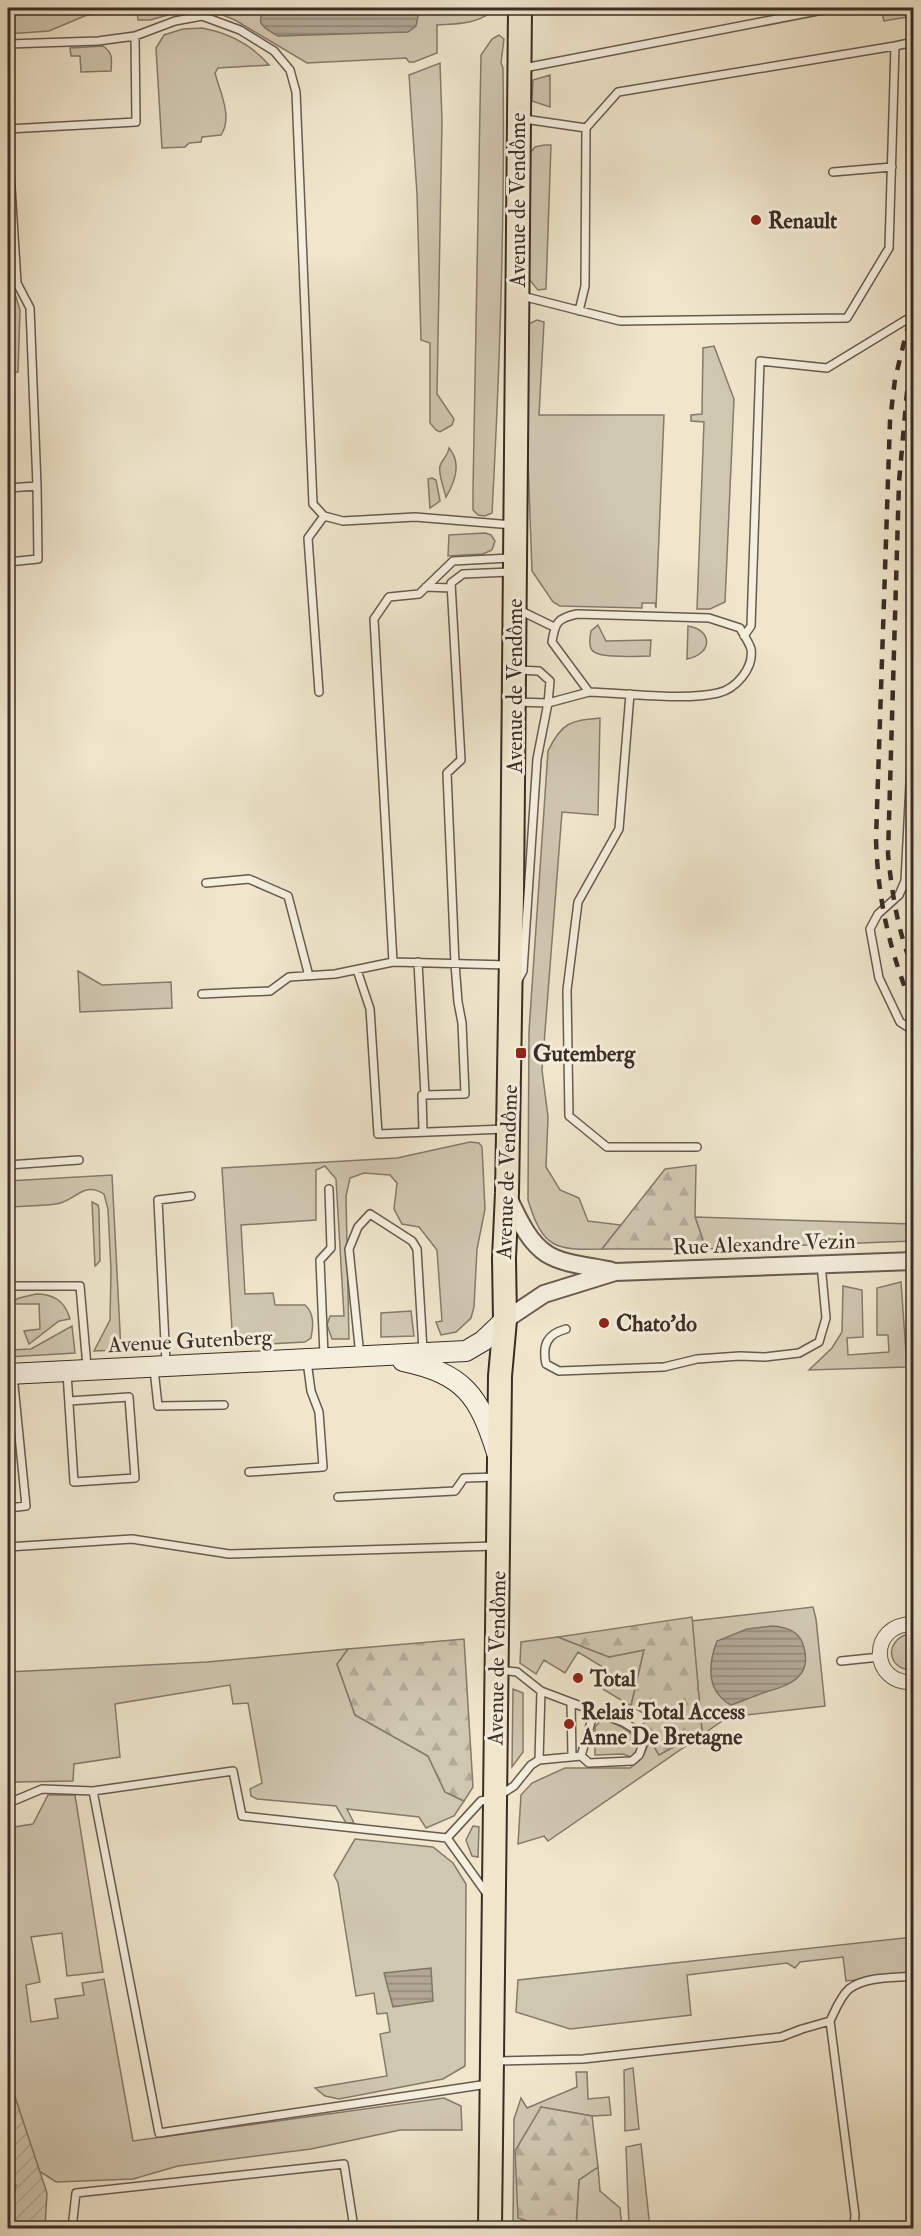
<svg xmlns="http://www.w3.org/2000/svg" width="921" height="2236" viewBox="0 0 921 2236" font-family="'IM FELL Double Pica',serif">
	<defs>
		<pattern id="forest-firs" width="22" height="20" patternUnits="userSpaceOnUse" patternTransform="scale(1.5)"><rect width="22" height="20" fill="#d0c7b0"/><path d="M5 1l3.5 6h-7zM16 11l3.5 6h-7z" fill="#b3ab97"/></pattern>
		<pattern id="garden-furrows" width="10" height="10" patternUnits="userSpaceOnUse" patternTransform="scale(1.5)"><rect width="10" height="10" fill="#d0c7b0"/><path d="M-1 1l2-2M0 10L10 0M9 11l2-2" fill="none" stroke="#b3ab97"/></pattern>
		<pattern id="water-rules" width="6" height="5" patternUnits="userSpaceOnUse" patternTransform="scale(1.5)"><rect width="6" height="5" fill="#b1a794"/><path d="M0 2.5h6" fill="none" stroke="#918879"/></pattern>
	</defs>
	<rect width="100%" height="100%" fill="#efe6cc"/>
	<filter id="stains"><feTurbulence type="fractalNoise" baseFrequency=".00333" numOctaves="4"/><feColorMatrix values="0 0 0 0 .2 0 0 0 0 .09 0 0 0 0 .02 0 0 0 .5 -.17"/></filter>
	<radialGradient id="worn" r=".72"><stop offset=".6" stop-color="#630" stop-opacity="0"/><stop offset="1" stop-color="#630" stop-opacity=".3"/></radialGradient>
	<path fill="#d0c7b0" stroke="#857a6b" stroke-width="1.5" d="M70,8H193L150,20H138L137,10L87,15L49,31L8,34V11Z
		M205,8H496C480,24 458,24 437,25V53L414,62H409L406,58L307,63L235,20Z
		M893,8H913V16L884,21L881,10Z
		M202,28C229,33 251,44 269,65L218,68L215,73C220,92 233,117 221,135L202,137L201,142L189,143L185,147L162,148L156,48L164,35L183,29Z
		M499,35L504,39L501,63L503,68C505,216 500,365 492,513L485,516L478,515L473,510V489L481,55L492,39Z
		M103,46C113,53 112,59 111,71L81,72L80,56H71L70,48Z
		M440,63L442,121L437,394L454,419L452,425L440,432L436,430L430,423V343L421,340L417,194L409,75Z
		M550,75V107L532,101L533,80Z
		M544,145H551L546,289L538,290L528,278L530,153L535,147Z
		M8,289L15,294L20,310L18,372H8Z
		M537,320L544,322L539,415H664L656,608L655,603H642V608L560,606L553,602L532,571L526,406V325Z
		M714,346L734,399L725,602L710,609H697L704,422L691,421V415L702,414L703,348Z
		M449,448C462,463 455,482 446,497C444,488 438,475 440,466C442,459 448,456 449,448Z
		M432,478L436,480L440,501L430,508L428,479Z
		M485,533L491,535L495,541L492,550L483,554L448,556L449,535Z
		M598,625L606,641L651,640L650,656C638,656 598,659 592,650C588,645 590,637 591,631Z
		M688,626C713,630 713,654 687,659Z
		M600,718L598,815L562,812L542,1070L548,1117L546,1167L560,1190L579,1198L588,1221L621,1225L602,1249C555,1250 543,1249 528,1200L529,1031L548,751C562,722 570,721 600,718Z
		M78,971L102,985L171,982L172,1008L80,1012Z
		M470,1142L479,1143L482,1147L485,1209L477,1249L474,1307L471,1318L456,1332L441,1335L436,1322L442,1321L437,1250L419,1227L402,1224L394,1209L397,1183L390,1175L364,1173L350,1178L346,1196L349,1339H332L327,1325L330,1316H344L336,1179L325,1166L316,1170V1220L241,1225L245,1294L273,1293L275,1305H305C315,1314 313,1327 311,1338L305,1342L233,1346L222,1168L397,1158Z
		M112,1175L121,1350L94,1351L110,1320L111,1270L108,1209L104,1194C83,1180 75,1202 56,1204C40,1206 23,1206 8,1207V1181Z
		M92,1202L98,1205L99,1210L100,1261L95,1266Z
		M695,1217L913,1224V1241L706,1249Z
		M901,1282L907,1367L809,1370L832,1348L842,1332L843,1286L862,1290L863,1337L847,1338L848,1355L889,1352L888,1335H877V1288Z
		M36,1294C54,1294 65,1301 70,1319L59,1321L29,1344L24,1331L40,1329L39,1304H8L19,1298Z
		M411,1311L414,1336L381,1337V1313Z
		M72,1326L75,1353L8,1357V1350L31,1349Z
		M813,1607L816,1619L825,1706L728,1717L548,1841L544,1836L518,1844L521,1795L532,1783L565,1768H630L640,1760L646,1750L650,1740L659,1755L702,1731L692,1621Z
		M908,1634L913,1635V1670C888,1671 883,1641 908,1634Z
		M558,1637L609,1657L644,1650L631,1706L601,1688L603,1684L600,1681L606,1669L578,1652L565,1673L544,1660L536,1674L520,1663L521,1642Z
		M348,1649L337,1664L355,1715L428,1756L445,1792L464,1801L454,1816L426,1828L419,1817L347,1809L354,1823H346L336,1806L257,1799L251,1796L250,1789L262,1783L248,1703L233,1704L230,1685L115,1704L120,1757L74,1764L73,1781L17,1782L8,1785V1672L207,1662Z
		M513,1689L523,1693V1752L512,1767Z
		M602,1719C617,1724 636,1731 639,1748L631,1757L623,1754L595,1755V1727Z
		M48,1795H75L103,1972L67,1976L62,1933L31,1937L40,1982L26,1985L31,2022L58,2018L55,1999L84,1995L82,1983L104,1979L133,2141L444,2098L461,2106L462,2130H400L311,2149L178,2166L133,2179L56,2182L39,2171L8,2076V1828L33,1824Z
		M473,1826L479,1827L478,1857L472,1856L466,1840Z
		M355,1839L433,1847L453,1863L466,1884L465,2066L443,2079L339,2099L325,2096L315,2088L387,2076L380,2034L390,2032L387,2013L377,2014L374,1993L356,1996L338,1883L334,1875Z
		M913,1937V1974L846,1981L843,1957L800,1962L795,1968L787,1963L687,1975L691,2015L570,2029L516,2012L518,1980Z
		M633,2068L639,2129L625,2131L624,2070Z
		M576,2072H587L588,2099L609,2097L611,2115L592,2116L541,2107L518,2217L550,2228H513L514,2119L521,2098L527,2108L577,2087Z
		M641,2144L650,2228H629L626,2147Z
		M598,2167L600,2191L620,2208L622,2228H576L579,2180Z"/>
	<path fill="url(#forest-firs)" stroke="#857a6b" stroke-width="1.5" d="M696,1165L695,1217L706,1249H602L665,1169Z
		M692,1617L702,1731L659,1755L642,1726L648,1716L631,1706L644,1650L609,1657L558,1637Z
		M464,1639L473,1787L464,1801L445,1792L428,1756L355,1715L337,1664L348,1649Z
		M541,2107L592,2116L598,2167L579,2180L576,2228H550L518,2218L515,2151Z"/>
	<path fill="url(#garden-furrows)" stroke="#857a6b" stroke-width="1.5" d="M8,2076L47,2193L45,2228H8V2208H11L16,2185L8,2183Z"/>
	<path fill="url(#water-rules)" stroke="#817668" stroke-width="1.5" d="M268,8H415L418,16L416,26L408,32L278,36C264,28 252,22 268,8Z
		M772,1626C785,1627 798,1630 803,1644C814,1678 789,1685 763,1693C752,1697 742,1701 731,1705C706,1691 708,1665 717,1641L747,1629Z
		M431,1968L433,2001L393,2007L384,1973Z"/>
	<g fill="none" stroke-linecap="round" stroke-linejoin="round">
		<defs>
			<path id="service" d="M8,44L98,41L135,36L175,21L202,16L240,30L274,51L290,70L296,92L313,504L324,516L343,521L415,517L512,525
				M524,68L833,8
				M524,119L586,128L585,286L579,311
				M586,128L618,92L895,46
				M8,129L136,122L135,36
				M8,139L17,283L30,308L37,486
				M833,172L892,167
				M522,296L620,321L847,318L889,248L895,46L914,42
				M8,488L37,486L38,559L8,562
				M426,587L451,588
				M519,610L554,627
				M577,614L709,618L740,628C743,634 749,642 751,649C754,668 736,689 718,693C684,701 626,693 589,692L552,642C555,622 558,618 577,614Z
				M744,636L751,626L760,361L827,368L914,315
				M319,692L308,538L324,516
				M630,694L619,829L578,902L567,990L569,1116L607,1147H697
				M516,702L548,703L589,692
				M914,706L905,881L899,895L878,914L870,929L879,978L900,1022L914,1031
				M206,883L249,879L288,896L309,976
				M418,962L425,1095L465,1094L462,1023L458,1002L455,964L447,773L461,760L451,583L463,574L511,572
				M508,965L393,962L374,619L389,597L419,594L453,561L512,558
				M357,970L370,1009L378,1134L505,1129
				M517,982L523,971L537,759L548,703L550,681L539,671L518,670
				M202,994L270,991L289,977L335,974L393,962
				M423,1132L422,1095H425
				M8,1165L79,1160
				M8,1286H80L87,1367
				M566,1329C547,1334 542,1345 546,1364L559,1371L664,1367L697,1359L740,1356L765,1357L799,1353L819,1342L826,1318L821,1264
				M324,1355L320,1260L331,1248L329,1189
				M360,1356L349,1249L358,1227L370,1214L412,1241L417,1249L423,1350
				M166,1363L158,1200L191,1196
				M154,1369L158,1406L224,1405
				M67,1373L74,1482L135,1478L129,1397L69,1401
				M249,1472L323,1467L319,1412L311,1391L307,1361
				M338,1497L455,1491L464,1478L497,1477
				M8,1508L26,1506L13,1375
				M8,1547L132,1539L229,1554L495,1546
				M841,1661L880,1657
				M541,1691L623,1722L638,1731L643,1739L642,1747L639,1755L632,1761L589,1763L581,1756
				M571,1703L572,1757
				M539,1760L581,1756L594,1712
				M11,1802L42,1789L93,1791
				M447,1838L242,1816L233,1771L93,1791L159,2133L488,2084
				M487,1894L447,1838L481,1801L495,1798L514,1786L531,1765L539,1760L541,1691L517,1672L499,1670
				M494,2061L583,2059L781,2037L802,2029L830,2021
				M72,2228L76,2193L344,2164L354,2228
				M854,2228L855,2215L830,2021C835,2011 840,1997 849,1989C866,1976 894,1978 914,1976"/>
			<path id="minor" d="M914,1624C867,1623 870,1686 914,1682"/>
			<path id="tertiary" d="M507,1195C517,1215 527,1241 547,1254C565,1265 591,1266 612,1271
				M505,1320L544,1294L615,1272L914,1261"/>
			<path id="secondary" d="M403,1361C464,1374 479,1395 497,1453
				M8,1374L466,1351L483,1341L505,1320"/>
			<path id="primary" d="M490,2228L500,1376L505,1320L504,1258L507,1193L512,894L520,8"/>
		</defs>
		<use href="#service" stroke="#675b50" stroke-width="10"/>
		<use href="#minor" stroke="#675b50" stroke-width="16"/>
		<use href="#tertiary" stroke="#675b50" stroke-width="20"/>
		<use href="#secondary" stroke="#3a2d26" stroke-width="22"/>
		<use href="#primary" stroke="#3a2d26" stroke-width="26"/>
		<use href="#service" stroke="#f5efde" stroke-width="7"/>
		<use href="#minor" stroke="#f5efde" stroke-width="14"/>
		<use href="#tertiary" stroke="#f5efde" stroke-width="16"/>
		<use href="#secondary" stroke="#f5efde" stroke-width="20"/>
		<use href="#primary" stroke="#efe6cc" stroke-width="22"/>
		<path stroke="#3a2d26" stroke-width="4.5" stroke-dasharray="10 10" stroke-linecap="butt" d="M914,302L895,379L890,421L876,839C878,903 890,952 914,1011
			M914,372L907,392L899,482L888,854C892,894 898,933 914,971"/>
	</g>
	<g fill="#8f2418" stroke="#f5efde" stroke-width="2">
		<circle cx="756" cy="220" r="6"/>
		<rect x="515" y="1047" width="12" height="12" rx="3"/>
		<circle cx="604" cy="1323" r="6"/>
		<circle cx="578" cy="1678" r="6"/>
		<circle cx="569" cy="1724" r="6"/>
	</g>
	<g text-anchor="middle" stroke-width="6" stroke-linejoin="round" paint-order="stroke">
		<g font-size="22" fill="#3a2d26" stroke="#f5efde">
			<text transform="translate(517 200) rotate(-90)" y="8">Avenue de Vendôme</text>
			<text transform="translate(514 686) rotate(-90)" y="8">Avenue de Vendôme</text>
			<text transform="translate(506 1172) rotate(-88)" y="8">Avenue de Vendôme</text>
			<text transform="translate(764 1243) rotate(-2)" y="8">Rue Alexandre Vezin</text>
			<text transform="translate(190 1340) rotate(-3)" y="8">Avenue Gutenberg</text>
			<text transform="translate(496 1658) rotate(-89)" y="8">Avenue de Vendôme</text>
		</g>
		<g font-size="22" font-weight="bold" fill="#3a2d26" stroke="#f5efde" text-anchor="start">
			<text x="768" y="228">Renault</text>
			<text x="533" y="1061">Gutemberg</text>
			<text x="616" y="1331">Chato'do</text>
			<text x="590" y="1686">Total</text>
			<text x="581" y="1719">Relais Total Access<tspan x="581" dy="25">Anne De Bretagne</tspan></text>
		</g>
	</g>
	<rect width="921" height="2236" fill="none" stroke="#efe6cc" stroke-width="30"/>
	<rect x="9" y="9" width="903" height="2218" fill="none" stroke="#3a2d26" stroke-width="3"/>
	<rect x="15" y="15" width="891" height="2206" fill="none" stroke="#3a2d26" stroke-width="1.5"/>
	<rect width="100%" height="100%" filter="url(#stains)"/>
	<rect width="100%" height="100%" fill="url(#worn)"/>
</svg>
